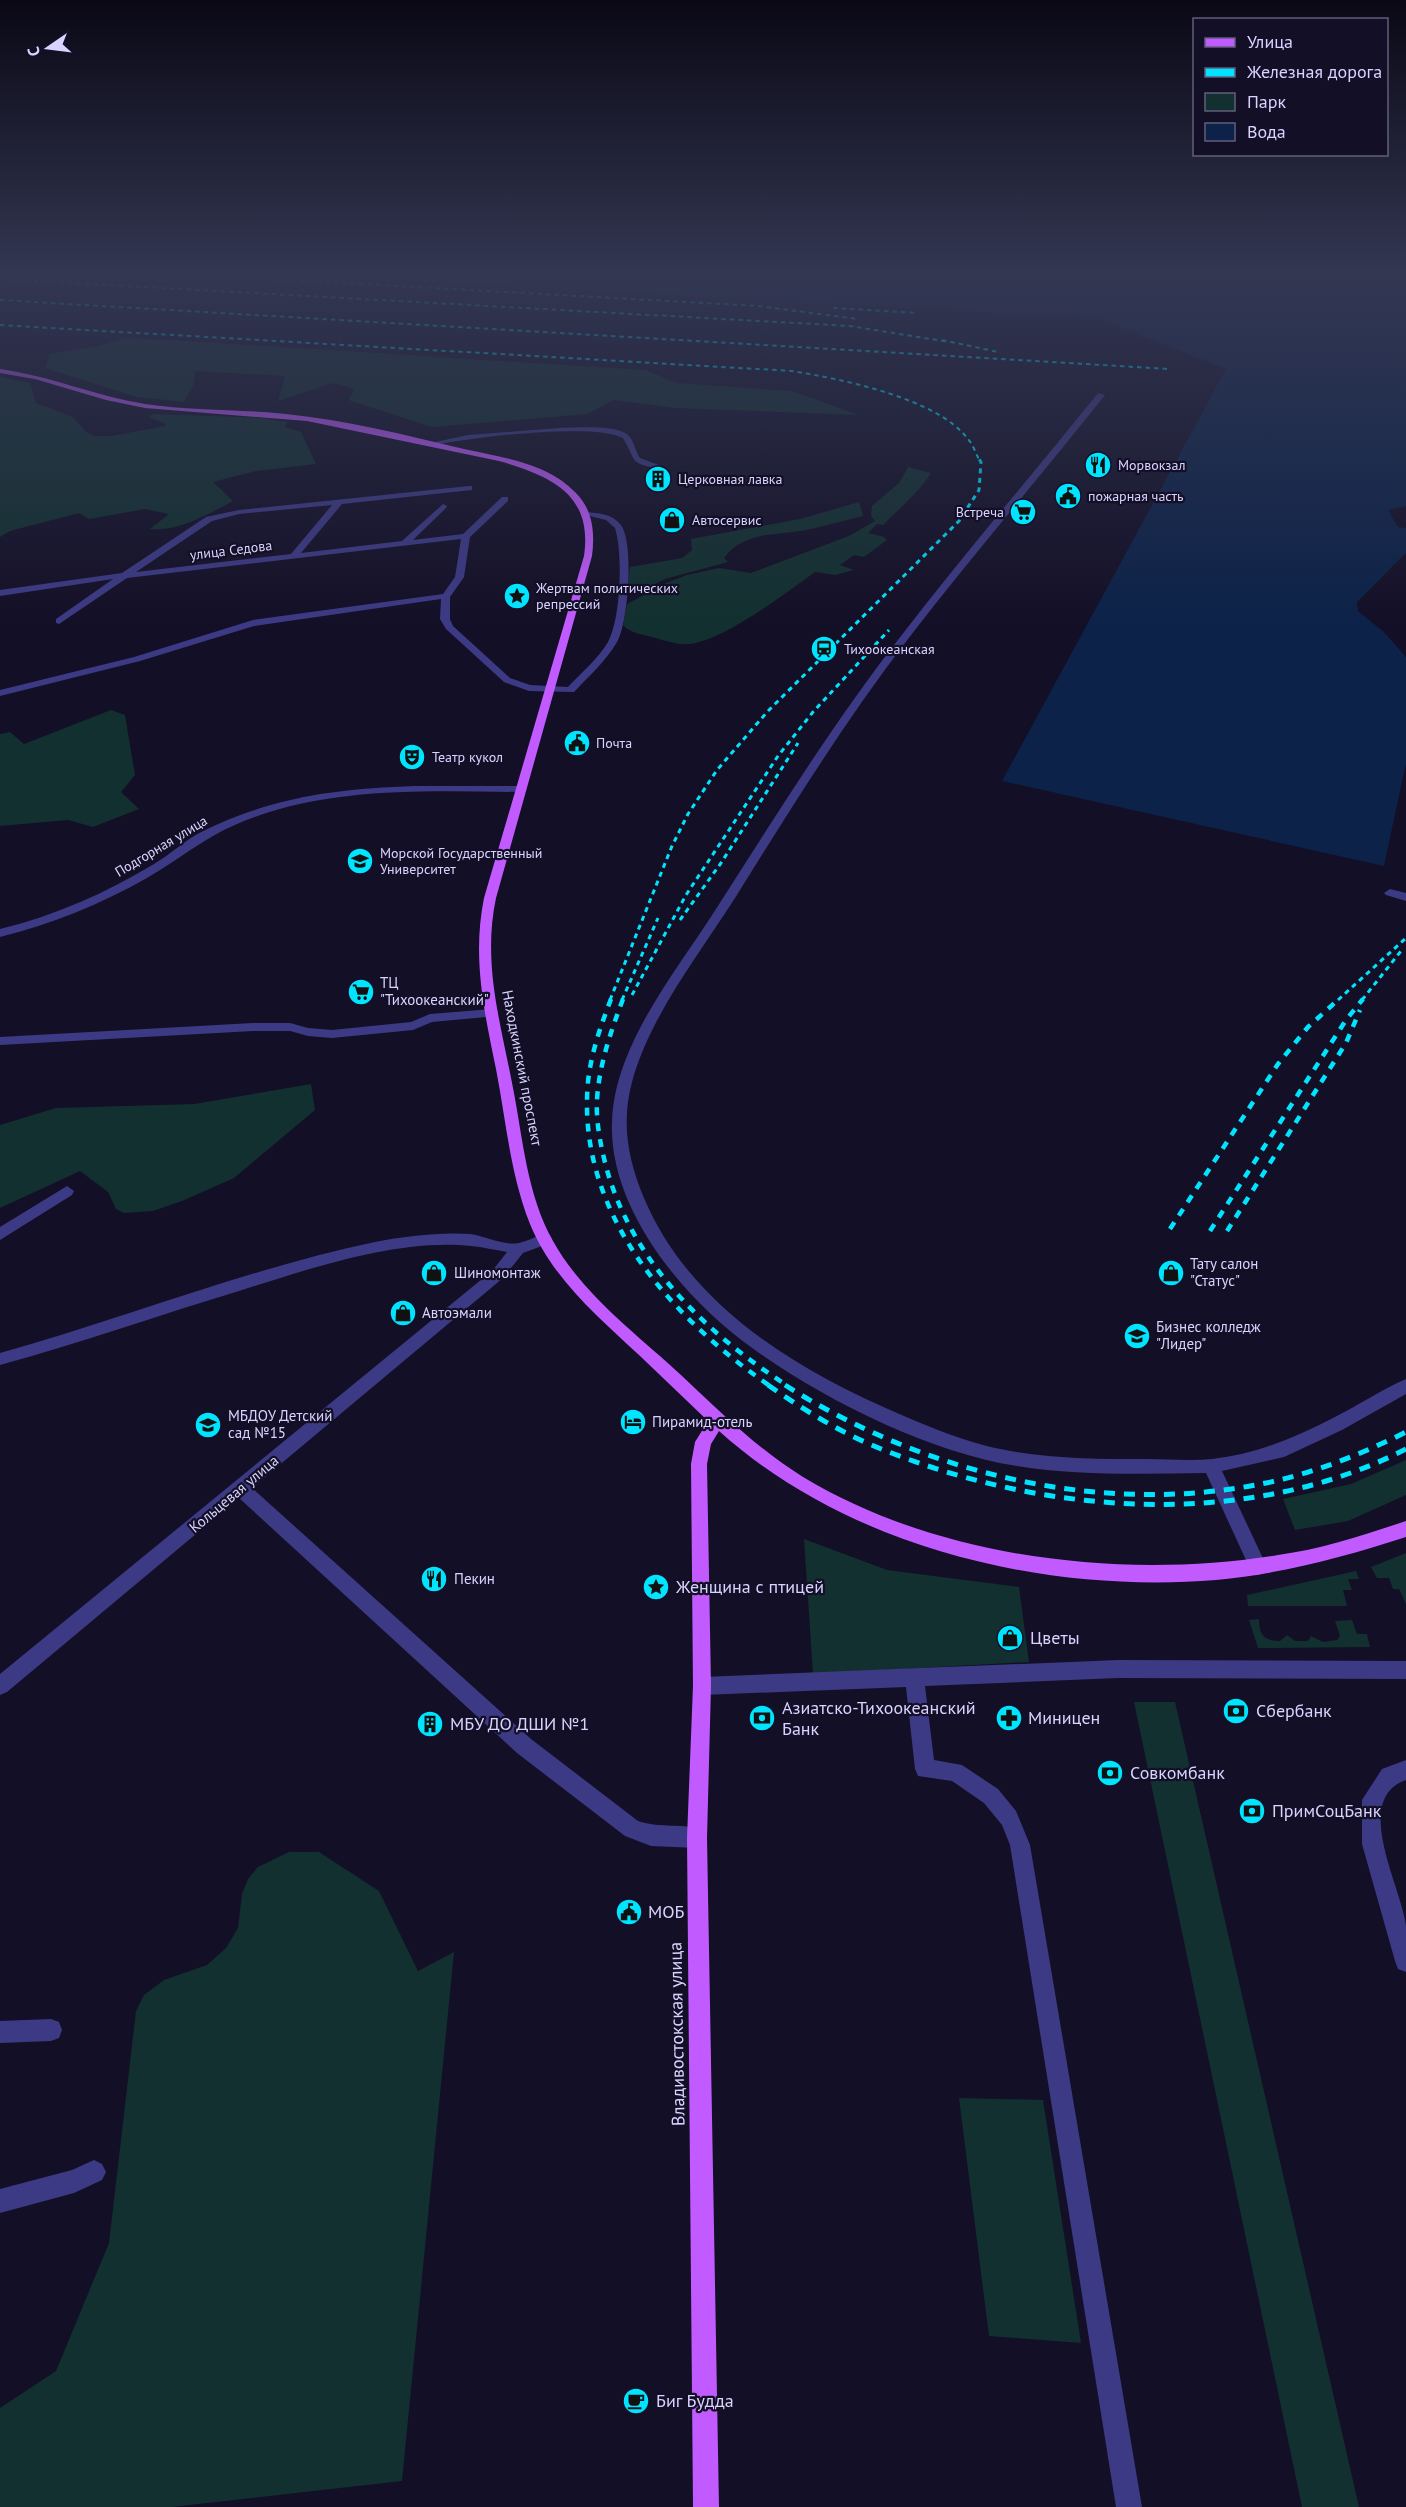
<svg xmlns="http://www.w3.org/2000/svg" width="1406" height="2507" viewBox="0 0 1406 2507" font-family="'PT Sans',sans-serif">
	<rect width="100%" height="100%" fill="#130f26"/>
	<path fill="#12302f" d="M125,338C299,347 473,360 646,370L676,383L792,391L859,415L676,408L614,400L587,414L432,427L348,400L355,389L333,383L278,401L285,376L195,371L194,384L184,402L137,397L45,368L50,354L99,346Z
		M0,377L30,383L36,403L73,417L85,431L94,436H111L165,426L166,424L149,417L153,414L260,418L287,422L285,427L301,432L316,464L256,471L213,482L233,501C208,514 179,532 150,529L169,514L145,509L89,519L79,513L10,531L0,537Z
		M908,467L931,473C919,493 899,508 883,525L877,524L868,533L884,537L887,540L864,557L854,555L840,565L854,570L835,575L815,572C786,593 722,642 688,644C677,645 663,640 652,637C641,634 630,633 623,625L627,604L666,583L687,575L719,568L751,573L849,536L875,521L871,516L872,506L900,482Z
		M859,502L863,516C840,521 816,529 793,532C766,535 741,535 724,558L728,562L665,579L643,590L627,594L630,567L682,558L692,550L691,539L800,519Z
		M111,710L125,715L135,775L121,792L139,809L93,827L68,820L0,826V734L10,732L24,744Z
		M311,1084L315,1110L234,1178L182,1201L153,1211L124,1213L116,1209L108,1192L80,1171L0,1208V1125L56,1108L194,1104Z
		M1406,1460V1495L1348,1521L1295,1530L1283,1499L1351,1484Z
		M804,1539L887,1570L1019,1587L1029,1662L813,1674Z
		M1406,1553V1604L1399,1589H1393L1389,1578H1377L1371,1567Z
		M1356,1571L1359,1579H1348L1352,1590H1343L1347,1606H1248L1247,1595Z
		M1259,1619C1259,1635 1264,1641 1280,1641L1287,1635L1295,1641H1308L1311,1636L1323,1642L1337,1640L1340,1636L1335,1621L1352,1620L1357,1634H1367L1370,1647L1258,1648L1249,1620Z
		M1134,1702H1175L1359,2507H1302Z
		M289,1852H319L379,1891L418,1971L454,1952L402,2481L172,2507H0V2408L56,2371L109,2243L136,2011L144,1995L164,1980L207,1965L226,1948L238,1928L242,1894L248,1879L258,1867Z
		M959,2098L1043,2100L1081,2343L989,2336Z"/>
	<path fill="#0c2248" d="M259,273H1406V506L1388,510L1398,527L1406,528V553L1357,602L1358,611L1383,631L1406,657V763L1384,866L1002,781L1226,369L1098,318Z"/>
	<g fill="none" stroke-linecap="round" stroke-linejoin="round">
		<path fill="#3d3a85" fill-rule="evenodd" d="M1098,393L1105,395C1040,477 972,556 908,639C845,721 790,810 735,898C698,956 650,1016 632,1082C621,1123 628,1160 644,1198C689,1305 795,1369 897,1413C925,1425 953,1437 983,1445C1036,1459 1093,1459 1147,1459C1168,1459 1191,1461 1212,1459C1255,1454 1295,1438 1333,1418C1357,1406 1381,1390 1406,1379V1394L1342,1430L1284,1457L1222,1471L1267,1567L1264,1573L1258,1575L1252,1573L1206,1473C1143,1474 1079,1476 1017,1466C929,1452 827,1401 755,1350C686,1302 608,1210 612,1121C615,1044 676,972 716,909C775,817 833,723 901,636C964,554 1033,474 1098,393Z
			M559,428C575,428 618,424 629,436C635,443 635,451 640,458L664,467L660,469C627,462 638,463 623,438C595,422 464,438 430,446L426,444L468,435Z
			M469,486H472V490L342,504L301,553L402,541L443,504L447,506L446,508L413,540L463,534L502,497H508V501L470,537L464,577L450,597V619L453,626L510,678L530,685L568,687C581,673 598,659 608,642C621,618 623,553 615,528L606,520L582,514L586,512C598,513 612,514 620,524C635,540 628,624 617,642C606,661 589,676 574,692L529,691L504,682L446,629L440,619L441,599L254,626L140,661L0,696V690L134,657L253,620L443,594L455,577L461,539L127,578L59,624L56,623V619L113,579L0,596V590L122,573L206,517L239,510ZM332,505L291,554L136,572L212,521L239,514Z
			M415,786H520L525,789L520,792C426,791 325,786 237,824C204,838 178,860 147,878C101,904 52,924 0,937V929C54,916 106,893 154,864C171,854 185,840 203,831C275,796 337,789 415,786Z
			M1390,889L1406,893V901L1386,895L1384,893Z
			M492,1009L497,1010L498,1013L497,1016L432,1022L413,1030L332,1038L308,1036L290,1031H253L0,1045V1037L253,1023H290L308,1028L332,1030L411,1022L430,1014Z
			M67,1186L74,1191L72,1195L0,1240V1227Z
			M545,1233L550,1235L552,1239L550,1243L523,1253L503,1278L252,1488L531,1739L638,1821C660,1829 684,1822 704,1831L707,1838L704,1845L697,1848L651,1846L625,1836L517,1753L239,1498L7,1692L0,1695V1674L493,1270L507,1252C495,1250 483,1247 471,1246C398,1238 309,1269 239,1291C159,1315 81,1343 0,1365V1353C125,1318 247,1269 375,1242C405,1236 440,1232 470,1234C485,1236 505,1246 519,1243C528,1241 537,1236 545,1233Z
			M1118,1660L1406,1661V1679L1118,1678L925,1686L934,1760L962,1765L998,1789L1016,1811L1030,1845L1142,2507H1116L1010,1845L1002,1825L984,1803L952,1781L918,1776L915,1769L906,1687L702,1695L695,1692L693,1686L695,1680L702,1677Z
			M1406,1760V1780C1351,1799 1402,1888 1406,1926C1406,1941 1406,1957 1406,1972L1398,1969L1395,1961L1362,1844V1800L1382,1769Z
			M51,2019L59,2022L62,2030L59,2038L51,2041L0,2043V2021Z
			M94,2160L102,2164L106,2172L102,2180L74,2193L0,2213V2189L72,2170Z"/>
		<path fill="#c25bff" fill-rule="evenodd" d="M0,369C50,376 96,396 145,404C192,411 239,409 286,414C346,420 405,435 464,449C501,457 548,463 576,493C593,510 595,533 592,556L496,898C482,964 501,1024 513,1088C523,1139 527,1195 553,1241C583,1295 637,1334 681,1375C719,1411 758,1449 803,1477C939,1559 1123,1580 1278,1555C1322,1549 1364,1535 1406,1521V1537C1344,1557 1281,1574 1216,1580C1045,1594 849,1548 719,1431L711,1444L707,1464L711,1686L707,1838L719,2507H693L687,1838L693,1686L691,1464L695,1442L708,1421C685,1399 662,1377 639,1355C597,1316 552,1278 530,1224C510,1174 506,1120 496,1069C484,1011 472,957 484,898L584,556C593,494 551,476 499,461L307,421L145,408L106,400L35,379L0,373Z"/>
		<path stroke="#00e5ff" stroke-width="2" stroke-dasharray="4.5 4" stroke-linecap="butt" d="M164,273L758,306L858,319
			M0,279L850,326L949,342
			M0,300L1169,369
			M833,308L917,313
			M0,325L792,371C841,379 937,398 968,439C973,445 976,453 979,460
			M942,340L998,352"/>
		<path stroke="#00e5ff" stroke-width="3" stroke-dasharray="5 4.5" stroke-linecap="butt" d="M680,920L721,863L798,743
			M632,995L686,895L778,756L813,712L889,630
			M610,1000L672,846L688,814L717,770L768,711L959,521L979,490L981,462L979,459
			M622,1000L658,918
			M1338,1000L1406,938
			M1362,1000L1401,951"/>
		<path stroke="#00e5ff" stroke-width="4.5" stroke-dasharray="8 8" stroke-linecap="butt" d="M611,999C601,1025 591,1053 588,1082C576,1212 670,1317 770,1386
			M623,999C611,1031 599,1065 597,1100C596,1118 599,1136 603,1154C625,1255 703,1332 788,1386
			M1170,1229L1278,1064L1308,1027L1339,999
			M1210,1231L1346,1020L1363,999
			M1227,1231L1346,1043L1360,1010"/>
		<path stroke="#00e5ff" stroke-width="5" stroke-dasharray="11 9" stroke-linecap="butt" d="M768,1385C801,1408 836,1430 874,1446C1038,1514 1244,1532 1406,1449
			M785,1385C923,1473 1099,1516 1261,1484C1312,1474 1360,1455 1406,1432"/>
	</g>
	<linearGradient id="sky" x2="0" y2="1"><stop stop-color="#0a0815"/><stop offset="0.44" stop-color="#333752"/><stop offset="1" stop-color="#333752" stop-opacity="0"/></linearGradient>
	<rect width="1406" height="624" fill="url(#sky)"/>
	<defs>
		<symbol id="restaurant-disc" viewBox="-11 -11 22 22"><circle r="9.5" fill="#00e5ff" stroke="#130f26"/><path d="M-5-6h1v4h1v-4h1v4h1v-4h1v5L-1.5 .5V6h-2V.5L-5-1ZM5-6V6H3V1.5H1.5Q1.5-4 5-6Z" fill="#111"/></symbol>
		<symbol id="building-disc" viewBox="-11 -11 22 22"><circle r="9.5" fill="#00e5ff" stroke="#130f26"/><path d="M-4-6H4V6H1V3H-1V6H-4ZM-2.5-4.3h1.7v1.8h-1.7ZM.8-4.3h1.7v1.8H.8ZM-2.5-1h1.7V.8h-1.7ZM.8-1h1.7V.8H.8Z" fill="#111"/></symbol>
		<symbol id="civic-disc" viewBox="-11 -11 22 22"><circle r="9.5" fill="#00e5ff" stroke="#130f26"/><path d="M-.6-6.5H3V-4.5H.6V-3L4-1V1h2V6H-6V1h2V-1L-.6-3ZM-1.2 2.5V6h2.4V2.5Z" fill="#111"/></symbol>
		<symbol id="supermarket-disc" viewBox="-11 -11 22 22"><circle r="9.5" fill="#00e5ff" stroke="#130f26"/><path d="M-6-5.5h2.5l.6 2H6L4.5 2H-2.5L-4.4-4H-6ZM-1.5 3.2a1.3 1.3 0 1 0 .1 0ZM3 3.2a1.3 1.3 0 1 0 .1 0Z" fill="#111"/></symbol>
		<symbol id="shop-disc" viewBox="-11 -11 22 22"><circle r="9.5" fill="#00e5ff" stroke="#130f26"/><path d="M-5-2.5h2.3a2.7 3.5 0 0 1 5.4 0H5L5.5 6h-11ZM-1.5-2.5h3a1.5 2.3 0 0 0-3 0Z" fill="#111"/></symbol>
		<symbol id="sight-disc" viewBox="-11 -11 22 22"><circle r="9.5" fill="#00e5ff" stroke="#130f26"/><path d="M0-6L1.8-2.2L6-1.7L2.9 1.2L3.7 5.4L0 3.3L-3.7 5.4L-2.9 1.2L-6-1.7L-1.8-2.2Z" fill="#111"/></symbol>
		<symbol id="station-disc" viewBox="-11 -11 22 22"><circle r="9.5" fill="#00e5ff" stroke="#130f26"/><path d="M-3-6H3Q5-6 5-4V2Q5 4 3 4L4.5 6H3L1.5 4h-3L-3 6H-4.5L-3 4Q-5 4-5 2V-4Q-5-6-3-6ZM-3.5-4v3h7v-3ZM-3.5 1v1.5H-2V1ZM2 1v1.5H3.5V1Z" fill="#111"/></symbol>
		<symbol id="theatre-disc" viewBox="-11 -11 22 22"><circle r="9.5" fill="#00e5ff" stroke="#130f26"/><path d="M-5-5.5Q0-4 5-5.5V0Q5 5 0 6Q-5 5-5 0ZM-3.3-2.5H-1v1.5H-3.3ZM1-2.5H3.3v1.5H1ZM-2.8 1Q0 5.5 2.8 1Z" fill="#111"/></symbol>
		<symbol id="university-disc" viewBox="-11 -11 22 22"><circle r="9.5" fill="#00e5ff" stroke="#130f26"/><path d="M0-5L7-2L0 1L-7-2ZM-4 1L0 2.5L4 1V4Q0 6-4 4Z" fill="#111"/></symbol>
		<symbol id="hotel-disc" viewBox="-11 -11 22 22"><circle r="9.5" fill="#00e5ff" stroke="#130f26"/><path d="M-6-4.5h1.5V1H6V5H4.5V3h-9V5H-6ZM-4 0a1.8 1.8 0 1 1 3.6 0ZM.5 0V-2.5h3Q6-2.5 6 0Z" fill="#111"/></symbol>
		<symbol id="school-disc" viewBox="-11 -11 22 22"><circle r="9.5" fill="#00e5ff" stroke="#130f26"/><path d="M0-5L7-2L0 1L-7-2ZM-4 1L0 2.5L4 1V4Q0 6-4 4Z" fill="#111"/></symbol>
		<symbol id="bank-disc" viewBox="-11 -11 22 22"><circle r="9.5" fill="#00e5ff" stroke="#130f26"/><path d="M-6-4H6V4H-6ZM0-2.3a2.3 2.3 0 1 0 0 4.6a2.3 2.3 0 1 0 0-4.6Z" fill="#111"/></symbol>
		<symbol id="pharmacy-disc" viewBox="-11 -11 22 22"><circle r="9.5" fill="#00e5ff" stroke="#130f26"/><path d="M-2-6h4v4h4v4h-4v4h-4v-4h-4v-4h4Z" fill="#111"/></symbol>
		<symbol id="cafe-disc" viewBox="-11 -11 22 22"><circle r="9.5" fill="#00e5ff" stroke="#130f26"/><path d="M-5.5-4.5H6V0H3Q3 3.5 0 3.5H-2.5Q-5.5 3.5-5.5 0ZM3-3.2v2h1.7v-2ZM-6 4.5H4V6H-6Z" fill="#111"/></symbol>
	</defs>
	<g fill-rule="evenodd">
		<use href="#restaurant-disc" x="1083" y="450" width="30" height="30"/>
		<use href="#building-disc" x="643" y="464" width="30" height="30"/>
		<use href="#civic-disc" x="1053" y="481" width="30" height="30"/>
		<use href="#supermarket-disc" x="1008" y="497" width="30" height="30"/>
		<use href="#shop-disc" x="657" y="505" width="30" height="30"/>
		<use href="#sight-disc" x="502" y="581" width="30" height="30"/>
		<use href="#station-disc" x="809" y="634" width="30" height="30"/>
		<use href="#civic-disc" x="562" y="728" width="30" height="30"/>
		<use href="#theatre-disc" x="397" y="742" width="30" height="30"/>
		<use href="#university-disc" x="345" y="846" width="30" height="30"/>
		<use href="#supermarket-disc" x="346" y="977" width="30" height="30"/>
		<use href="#shop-disc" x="419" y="1258" width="30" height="30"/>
		<use href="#shop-disc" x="1156" y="1258" width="30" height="30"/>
		<use href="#shop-disc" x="388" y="1298" width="30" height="30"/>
		<use href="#university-disc" x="1122" y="1321" width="30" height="30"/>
		<use href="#hotel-disc" x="618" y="1407" width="30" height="30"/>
		<use href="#school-disc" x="193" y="1410" width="30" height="30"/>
		<use href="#restaurant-disc" x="419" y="1564" width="30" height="30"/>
		<use href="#sight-disc" x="641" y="1572" width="30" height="30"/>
		<use href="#shop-disc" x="995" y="1623" width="30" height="30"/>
		<use href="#bank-disc" x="1221" y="1696" width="30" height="30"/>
		<use href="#bank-disc" x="747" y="1703" width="30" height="30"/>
		<use href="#pharmacy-disc" x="994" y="1703" width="30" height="30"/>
		<use href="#building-disc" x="415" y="1709" width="30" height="30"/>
		<use href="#bank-disc" x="1095" y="1758" width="30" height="30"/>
		<use href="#bank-disc" x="1237" y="1796" width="30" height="30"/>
		<use href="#civic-disc" x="614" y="1897" width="30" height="30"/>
		<use href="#cafe-disc" x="621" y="2386" width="30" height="30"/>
	</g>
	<g text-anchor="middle" stroke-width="4.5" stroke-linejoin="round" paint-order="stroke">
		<g font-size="14" fill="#d9d4ff" stroke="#130f26" text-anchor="start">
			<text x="1118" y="470">Морвокзал</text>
			<text x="678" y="484">Церковная лавка</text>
			<text x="1088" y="501">пожарная часть</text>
			<text x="1004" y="517" text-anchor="end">Встреча</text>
			<text x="692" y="525">Автосервис</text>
			<text x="536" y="593">Жертвам политических<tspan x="536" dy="16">репрессий</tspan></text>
			<text x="844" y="654">Тихоокеанская</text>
			<text x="596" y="748">Почта</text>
			<text x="432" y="762">Театр кукол</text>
			<text x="380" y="858">Морской Государственный<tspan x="380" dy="16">Университет</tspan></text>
		</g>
		<g font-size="14" fill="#d9d4ff" stroke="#130f26">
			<text transform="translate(231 550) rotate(-7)" y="5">улица Седова</text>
			<text transform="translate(161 846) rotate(-31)" y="5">Подгорная улица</text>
		</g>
		<g font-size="15" fill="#d9d4ff" stroke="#130f26" text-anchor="start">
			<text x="380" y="988">ТЦ<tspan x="380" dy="17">"Тихоокеанский"</tspan></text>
			<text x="1190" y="1269">Тату салон<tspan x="1190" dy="17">"Статус"</tspan></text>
			<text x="454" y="1278">Шиномонтаж</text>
			<text x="422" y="1318">Автоэмали</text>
			<text x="1156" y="1332">Бизнес колледж<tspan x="1156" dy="17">"Лидер"</tspan></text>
			<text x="228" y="1421">МБДОУ Детский<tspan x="228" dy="17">сад №15</tspan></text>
			<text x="652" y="1427">Пирамид-отель</text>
			<text x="454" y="1584">Пекин</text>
		</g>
		<g font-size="15" fill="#d9d4ff" stroke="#130f26">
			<text transform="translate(522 1068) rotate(79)" y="5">Находкинский проспект</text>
			<text transform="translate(234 1494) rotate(-40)" y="5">Кольцевая улица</text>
		</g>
		<g font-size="18" fill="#d9d4ff" stroke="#130f26" text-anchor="start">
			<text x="676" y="1593">Женщина с птицей</text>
			<text x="1030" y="1644">Цветы</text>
			<text x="782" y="1714">Азиатско-Тихоокеанский<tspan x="782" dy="21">Банк</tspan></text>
			<text x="1256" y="1717">Сбербанк</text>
			<text x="1028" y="1724">Миницен</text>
			<text x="450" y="1730">МБУ ДО ДШИ №1</text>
			<text x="1130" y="1779">Совкомбанк</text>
			<text x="1272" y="1817">ПримСоцБанк</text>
			<text x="648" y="1918">МОБ</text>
			<text x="656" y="2407">Биг Будда</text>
		</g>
		<g font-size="18" fill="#d9d4ff" stroke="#130f26">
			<text transform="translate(677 2034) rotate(-91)" y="6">Владивостокская улица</text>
		</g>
	</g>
	<rect x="1193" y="18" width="195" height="138" fill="#130f26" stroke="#625e7d" stroke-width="1.5"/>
	<rect x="1205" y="38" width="30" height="9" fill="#c25bff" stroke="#625e7d" stroke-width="1.5"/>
	<text x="1247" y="48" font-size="18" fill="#d9d4ff">Улица</text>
	<rect x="1205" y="68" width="30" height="9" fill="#00e5ff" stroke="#625e7d" stroke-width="1.5"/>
	<text x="1247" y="78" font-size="18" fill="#d9d4ff">Железная дорога</text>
	<rect x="1205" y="93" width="30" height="18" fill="#12302f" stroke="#625e7d" stroke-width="1.5"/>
	<text x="1247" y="108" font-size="18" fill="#d9d4ff">Парк</text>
	<rect x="1205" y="123" width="30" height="18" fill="#0c2248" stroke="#625e7d" stroke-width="1.5"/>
	<text x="1247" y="138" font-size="18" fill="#d9d4ff">Вода</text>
	<g transform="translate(48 48) rotate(256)" stroke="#130f26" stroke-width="4.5" paint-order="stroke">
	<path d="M0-4.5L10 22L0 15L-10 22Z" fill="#d9d4ff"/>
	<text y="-9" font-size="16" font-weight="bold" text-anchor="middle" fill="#d9d4ff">С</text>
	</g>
</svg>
